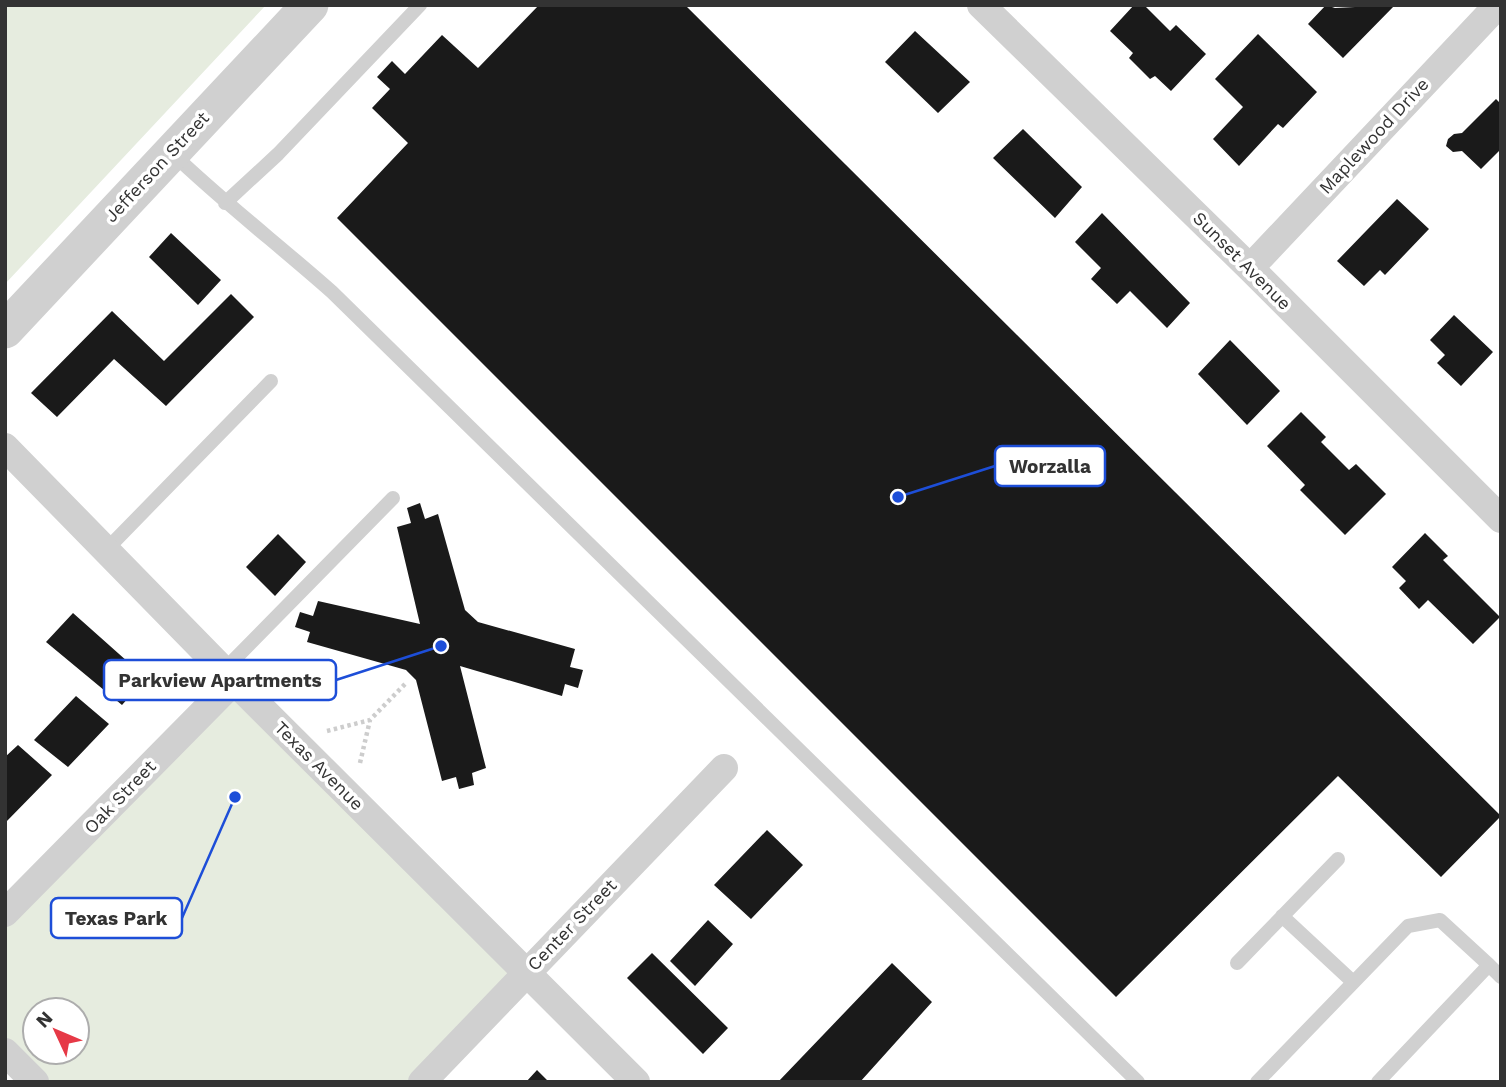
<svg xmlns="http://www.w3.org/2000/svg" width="1506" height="1087" viewBox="0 0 1506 1087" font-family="'Work Sans',sans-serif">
	<rect width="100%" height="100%" fill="#fff"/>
	<path fill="#e6ecdf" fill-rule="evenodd" d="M5,5H266L5,284Z
		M234,681L527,972L422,1082H35L5,1052V913ZM35,1010H77V1052H35Z"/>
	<path fill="#1a1a1a" d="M539,5H685L1501,816L1441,877L1338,776L1116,997L337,218L408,143L372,108L390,89L377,77L392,61L405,74L442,35L478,68Z
		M1134,5H1144L1170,31L1176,25L1206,54L1171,91L1155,76L1150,79L1129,58L1133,53L1110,31Z
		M1326,5L1335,8L1395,5L1343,58L1308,24Z
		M915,31L970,82L938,113L885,62Z
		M1258,34L1317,92L1283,128L1278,124L1239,166L1213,139L1243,107L1215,79Z
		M1496,99L1501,104V149L1481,169L1462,151L1453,152L1446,146L1448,139L1454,134L1462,133Z
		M1023,129L1082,187L1055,218L993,158Z
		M1397,199L1429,229L1385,275L1380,270L1364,286L1337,261Z
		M1102,213L1190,303L1167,328L1130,291L1117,304L1091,279L1101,268L1075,242Z
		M171,233L221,280L198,305L149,257Z
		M231,294L254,317L166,406L114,359L57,417L31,393L112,311L164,361Z
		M1454,315L1493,352L1461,386L1437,363L1445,355L1430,340Z
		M1230,340L1280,391L1247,425L1198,374Z
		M1301,412L1326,437L1321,442L1349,470L1356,464L1386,494L1345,535L1300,490L1305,485L1267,446Z
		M420,503L425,519L438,514L465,610L478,622L575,649L570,667L583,670L578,688L565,684L562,696L460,666L486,768L472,773L474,785L459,789L456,777L442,781L416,680L406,670L307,642L310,632L295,627L300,612L313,616L318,601L420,624L397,527L411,523L407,508Z
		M1425,533L1448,556L1443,560L1500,617L1473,644L1428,600L1419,609L1399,588L1406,581L1392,567Z
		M278,534L306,562L275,596L246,567Z
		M73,613L146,678L122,705L46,642Z
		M76,696L109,724L68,767L34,740Z
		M18,745L52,775L5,823V757Z
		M767,830L803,865L751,919L714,885Z
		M708,920L733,944L695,986L670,961Z
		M652,953L728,1028L703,1054L627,978Z
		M892,963L932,1002L860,1082H778Z
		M537,1070L549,1082H526Z"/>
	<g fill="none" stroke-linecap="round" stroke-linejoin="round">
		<path stroke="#cdcdcd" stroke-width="4.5" stroke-dasharray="3.5 3.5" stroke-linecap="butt" d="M327,731L370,720L407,682
			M360,763L370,720"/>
		<path stroke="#d0d0d0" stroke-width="14" d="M172,153C223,202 279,245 332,292L1138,1082
			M225,203L278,154L420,5
			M106,550L271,381
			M224,670L393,498
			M1282,916L1353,982
			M1237,963L1338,859
			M1489,965L1501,977
			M1257,1082L1408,926L1440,920L1489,965L1378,1082"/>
		<path stroke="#d0d0d0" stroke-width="28" d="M981,5L1250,268L1501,519
			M1250,268L1498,5
			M5,447L234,681L636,1082
			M5,913L234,681
			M5,1052L35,1082
			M422,1082L724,768"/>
		<path stroke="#d0d0d0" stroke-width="37" d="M5,330L310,5"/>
	</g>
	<g text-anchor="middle" stroke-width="7" stroke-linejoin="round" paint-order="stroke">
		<g font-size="18" fill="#333" stroke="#fff">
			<text transform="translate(1374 136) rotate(-47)" y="6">Maplewood Drive</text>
			<text transform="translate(157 167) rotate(-47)" y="6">Jefferson Street</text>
			<text transform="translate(1242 261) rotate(45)" y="6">Sunset Avenue</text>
			<text transform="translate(319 766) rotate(45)" y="6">Texas Avenue</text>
			<text transform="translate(120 797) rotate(-46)" y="6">Oak Street</text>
			<text transform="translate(572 925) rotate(-46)" y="6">Center Street</text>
		</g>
	</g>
	<path fill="none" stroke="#1d4ed8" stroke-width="2.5" d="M898 497L995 466M441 646L336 680M235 797L182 918"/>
	<g fill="#1d4ed8" stroke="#fff" stroke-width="2.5">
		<circle cx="898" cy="497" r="7"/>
		<circle cx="441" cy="646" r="7"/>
		<circle cx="235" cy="797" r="7"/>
	</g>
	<g fill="#fff" stroke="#1d4ed8" stroke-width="2.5">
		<rect x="995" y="446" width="110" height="40" rx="7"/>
		<rect x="104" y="660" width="232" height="40" rx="7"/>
		<rect x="51" y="898" width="131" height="40" rx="7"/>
	</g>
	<g font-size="19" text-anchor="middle" font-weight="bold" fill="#333">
		<text x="1050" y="473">Worzalla</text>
		<text x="220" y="687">Parkview Apartments</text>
		<text x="116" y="925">Texas Park</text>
	</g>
	<rect width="1506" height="1087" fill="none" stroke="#333333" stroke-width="14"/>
	<g transform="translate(56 1031) rotate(314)"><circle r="33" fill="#ffffff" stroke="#adadad" stroke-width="2"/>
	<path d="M0-5L12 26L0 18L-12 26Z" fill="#e63946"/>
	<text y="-10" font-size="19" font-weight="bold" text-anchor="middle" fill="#333333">N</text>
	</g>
</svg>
